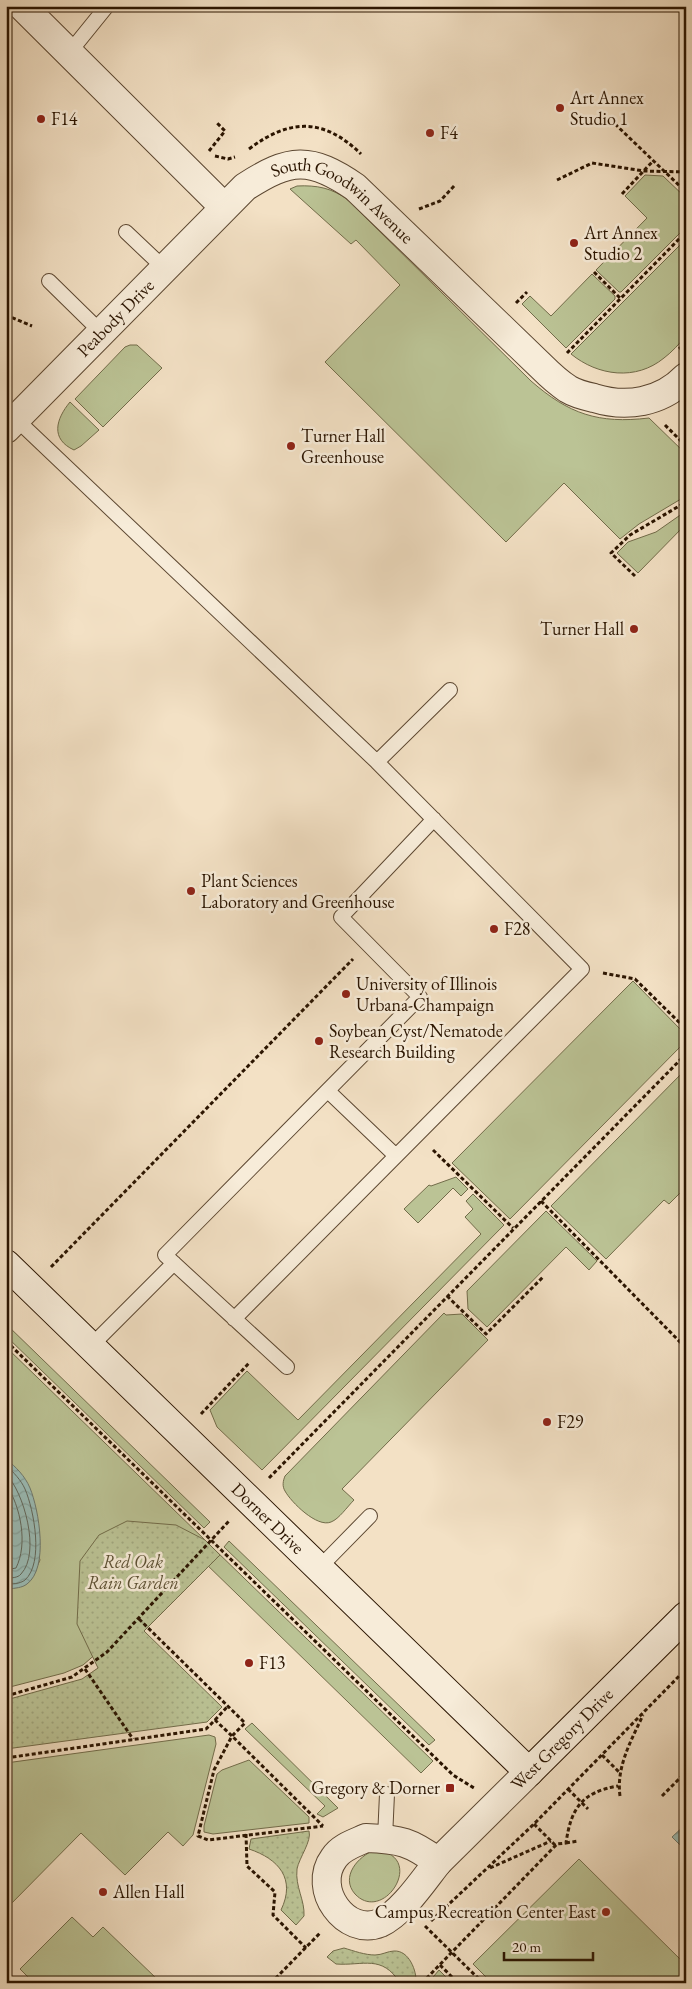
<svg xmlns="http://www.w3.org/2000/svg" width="692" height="1989" viewBox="0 0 692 1989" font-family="'EB Garamond',serif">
	<defs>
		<pattern id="garden-dots" width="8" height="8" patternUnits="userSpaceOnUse" patternTransform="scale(1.25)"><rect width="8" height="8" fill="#bbc395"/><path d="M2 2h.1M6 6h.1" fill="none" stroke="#a1a77f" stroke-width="1.8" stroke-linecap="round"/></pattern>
		<pattern id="water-waves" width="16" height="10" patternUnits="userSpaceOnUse" patternTransform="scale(1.25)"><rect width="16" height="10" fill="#9bbdb7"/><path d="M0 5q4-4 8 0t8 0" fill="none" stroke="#86a29c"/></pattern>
	</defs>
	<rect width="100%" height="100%" fill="#f3e1c5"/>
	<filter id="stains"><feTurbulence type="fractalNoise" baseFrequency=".004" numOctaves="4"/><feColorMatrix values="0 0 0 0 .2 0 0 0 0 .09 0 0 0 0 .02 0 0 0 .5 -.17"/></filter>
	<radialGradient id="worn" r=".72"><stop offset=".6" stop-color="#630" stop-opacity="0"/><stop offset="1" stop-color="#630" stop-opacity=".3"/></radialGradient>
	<path fill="#bbc395" stroke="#726c4a" d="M645,175L663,176L686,198V227L621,292H619L596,270L647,218L625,196Z
		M297,186C317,185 332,188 348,200L531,381C569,414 598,424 649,418L686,454V496L639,524L620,539L564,483L506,542L325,362L400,285L356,240L351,244L290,189Z
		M686,239V336C679,344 672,352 664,358C636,381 598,376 571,354Z
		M592,274L615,296V299L566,348L522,304L530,296L551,316Z
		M130,345H137L162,368L103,427L75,399L125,347Z
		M70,402L99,430L81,446L74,450C50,439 56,419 70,402Z
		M686,511V524L638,573L617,553L628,542L656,532Z
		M633,981L684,1033L685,1042L510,1219L452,1163Z
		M686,1069V1187L669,1204L664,1200L606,1259L551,1206Z
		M456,1177L468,1189L461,1196L453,1188L418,1223L404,1209L429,1185L431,1186Z
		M473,1194L504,1225L262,1470L217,1427L210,1410L247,1371L298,1420L481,1234L465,1217L473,1209L466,1201Z
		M546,1211L597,1261L589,1270L566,1247L487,1327L468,1309L467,1291Z
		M444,1313L446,1315L462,1314L488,1340L342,1489L354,1500C347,1507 339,1519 331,1522C317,1528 291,1502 285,1491C282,1486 283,1481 285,1476Z
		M6,1324L210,1522L204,1528L6,1336Z
		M6,1347L205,1540L105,1646L83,1665L64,1673L6,1688V1589L31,1580L40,1560L9,1460L6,1459Z
		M229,1541L435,1740L429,1745L224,1547Z
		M213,1548L433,1761L421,1773L202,1560Z
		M252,1723L338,1808L323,1817L317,1814L325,1806L245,1729Z
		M209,1735L215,1737L216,1744L193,1835L183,1846L168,1832L125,1875L81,1833L6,1909V1763Z
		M249,1760L309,1817V1823L213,1834L204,1832V1826L217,1774L222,1770Z
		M375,1850C428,1855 384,1925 355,1894C340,1877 358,1856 375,1850Z
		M579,1859L686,1965V1983H492L473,1964Z
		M72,1917L93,1937L103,1927L157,1979L154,1983H26L28,1977L20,1969Z
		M439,1970L452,1983H428Z"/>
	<path fill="url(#garden-dots)" stroke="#726c4a" d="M127,1521L176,1525L205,1540L220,1555L144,1631L222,1707L207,1722L6,1749V1700L82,1679L98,1668L77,1624L80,1561L99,1535Z
		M309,1831C312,1841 299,1858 297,1869C295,1887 305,1900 304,1916L296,1925L281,1910C296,1879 279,1859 249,1849L251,1839Z
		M344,1948C354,1951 365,1955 375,1955C382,1955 388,1951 394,1951C409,1950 417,1971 416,1983H400C382,1954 363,1966 336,1964L327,1957L333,1951Z"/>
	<path fill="url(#water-waves)" stroke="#6e796e" d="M6,1459C16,1467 25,1476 30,1488C39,1510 49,1568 27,1584C22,1588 15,1588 9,1589H6Z
		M686,1824V1851L672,1837Z"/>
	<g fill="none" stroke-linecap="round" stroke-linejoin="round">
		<path stroke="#62685c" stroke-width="1" d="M6,1465C14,1473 21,1480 25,1489C34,1510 44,1563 25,1580C20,1584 12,1584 6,1584
			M6,1474C24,1492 41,1553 21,1574C18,1578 11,1578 6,1578
			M6,1484C21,1507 28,1544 16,1568L6,1570"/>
		<defs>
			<path id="lane" d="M69,53L107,6
				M126,232L164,268
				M49,281L101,332
				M16,419L377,762L450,690
				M328,1091L396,1156
				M234,1319L582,969L377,762
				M91,1346L174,1263
				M287,1367L165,1255L420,997L341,917L434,819
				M319,1568L370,1516
				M385,1838L387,1794"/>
			<g id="street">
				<path d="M22,6L224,207"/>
				<path id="s1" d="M6,429L245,187C290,158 310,156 355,187L542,367C550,375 559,383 568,389C576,394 585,396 594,398C626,408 661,403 686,377"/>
				<path d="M366,1838C400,1839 411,1842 438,1862C423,1881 402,1913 380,1923C346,1937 311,1889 334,1858C341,1847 355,1843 366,1838Z"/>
				<path d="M438,1862L529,1772"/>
			</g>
			<g id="secondary">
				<path id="s2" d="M6,1264L529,1772L686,1616"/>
			</g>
		</defs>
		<use href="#lane" stroke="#5c4731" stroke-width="16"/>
		<use href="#street" stroke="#5c4731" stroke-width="30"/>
		<use href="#secondary" stroke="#2a1400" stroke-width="30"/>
		<path stroke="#2a1400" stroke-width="3" stroke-dasharray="4 2.5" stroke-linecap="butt" d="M615,124L686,192
			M249,149C290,118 324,118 361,154
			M209,151L225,131L216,122
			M215,156L228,159L235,157
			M557,180L592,163L644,171L686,172
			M622,194L653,161
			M419,209L440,201L455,185
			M594,272L620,298
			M516,303L527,292
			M6,315L32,326
			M679,349L686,343
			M567,353L686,232
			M665,425L686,446
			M635,576L611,553L630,535L686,502
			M603,973L635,979L686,1029
			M433,1150L513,1228
			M6,1164L10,1167L7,1231
			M541,1201L686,1348
			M51,1267L353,959
			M447,1296L486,1334L543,1277
			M6,1341L453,1775L474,1788
			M201,1414L250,1362
			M269,1478L686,1054
			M139,1619L245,1723L232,1736L323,1826
			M85,1669L133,1739
			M6,1696L72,1677L107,1652L229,1521
			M215,1720L228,1706
			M602,1755L619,1772
			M6,1758L206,1729L215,1720L232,1736L214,1770L198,1836L208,1840L323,1826
			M568,1789L588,1809
			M620,1796C616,1767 631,1741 643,1715
			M662,1796L686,1772
			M534,1824L556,1846
			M246,1834L247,1866L275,1892L273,1915L306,1948
			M566,1843L578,1841
			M490,1868L551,1841
			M431,1921L534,1824L686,1669
			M425,1926L483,1983
			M440,1965L458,1983
			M271,1983L321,1932
			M422,1983L557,1844L566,1843C571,1808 582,1792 618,1786"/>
		<use href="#lane" stroke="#f7ecd9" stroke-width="14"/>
		<use href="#street" stroke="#f7ecd9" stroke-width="28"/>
		<use href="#secondary" stroke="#f7ecd9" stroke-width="28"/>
	</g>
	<g fill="#8f2418" stroke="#f7ecd9" stroke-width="2">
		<circle cx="560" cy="108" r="5"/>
		<circle cx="41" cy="119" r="5"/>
		<circle cx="430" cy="133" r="5"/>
		<circle cx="574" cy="243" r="5"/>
		<circle cx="291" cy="446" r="5"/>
		<circle cx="634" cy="629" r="5"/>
		<circle cx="191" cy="891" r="5"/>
		<circle cx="494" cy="929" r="5"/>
		<circle cx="346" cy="994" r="5"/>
		<circle cx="319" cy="1041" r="5"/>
		<circle cx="547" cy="1422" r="5"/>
		<circle cx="249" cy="1663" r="5"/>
		<rect x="445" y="1783" width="10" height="10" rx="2.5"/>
		<circle cx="103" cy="1892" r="5"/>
		<circle cx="606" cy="1912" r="5"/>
	</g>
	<g text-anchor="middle" stroke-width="5" stroke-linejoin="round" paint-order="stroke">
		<g font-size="18" fill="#2a1400" stroke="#f7ecd9" text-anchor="start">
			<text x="570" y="104">Art Annex<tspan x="570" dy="21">Studio 1</tspan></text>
			<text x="51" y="125">F14</text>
			<text x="440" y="139">F4</text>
			<text x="584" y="239">Art Annex<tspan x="584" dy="21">Studio 2</tspan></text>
			<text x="301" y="442">Turner Hall<tspan x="301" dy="21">Greenhouse</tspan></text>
			<text x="624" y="635" text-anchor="end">Turner Hall</text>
			<text x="201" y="887">Plant Sciences<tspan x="201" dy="21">Laboratory and Greenhouse</tspan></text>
			<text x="504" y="935">F28</text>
			<text x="356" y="990">University of Illinois<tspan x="356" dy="21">Urbana-Champaign</tspan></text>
			<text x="329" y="1037">Soybean Cyst/Nematode<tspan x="329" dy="21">Research Building</tspan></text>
			<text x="557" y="1428">F29</text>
			<text x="259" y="1669">F13</text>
			<text x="440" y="1794" text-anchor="end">Gregory &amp; Dorner</text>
			<text x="113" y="1898">Allen Hall</text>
			<text x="596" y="1918" text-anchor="end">Campus Recreation Center East</text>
		</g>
		<g font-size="18" fill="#2a1400" stroke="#f7ecd9">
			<text dy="6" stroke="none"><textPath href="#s1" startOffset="454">South Goodwin Avenue</textPath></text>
			<text dy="6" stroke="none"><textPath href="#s1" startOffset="156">Peabody Drive</textPath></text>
			<text dy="6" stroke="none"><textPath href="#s2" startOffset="365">Dorner Drive</textPath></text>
			<text transform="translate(562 1739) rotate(-45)" y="6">West Gregory Drive</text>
		</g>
		<g font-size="18" font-style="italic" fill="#5d5134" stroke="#f7ecd9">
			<text x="133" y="1568">Red Oak<tspan x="133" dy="21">Rain Garden</tspan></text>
		</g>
	</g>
	<rect width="692" height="1989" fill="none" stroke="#f3e1c5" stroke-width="25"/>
	<rect x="8" y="8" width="677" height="1974" fill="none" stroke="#2a1400" stroke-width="2.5"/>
	<rect x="12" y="12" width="667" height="1964" fill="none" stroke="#2a1400"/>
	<path d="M504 1952v8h89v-8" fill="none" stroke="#2a1400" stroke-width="2.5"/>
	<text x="512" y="1952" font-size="15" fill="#2a1400" stroke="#f7ecd9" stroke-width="4" paint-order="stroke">20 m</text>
	<rect width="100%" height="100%" filter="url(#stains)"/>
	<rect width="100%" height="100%" fill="url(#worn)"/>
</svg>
